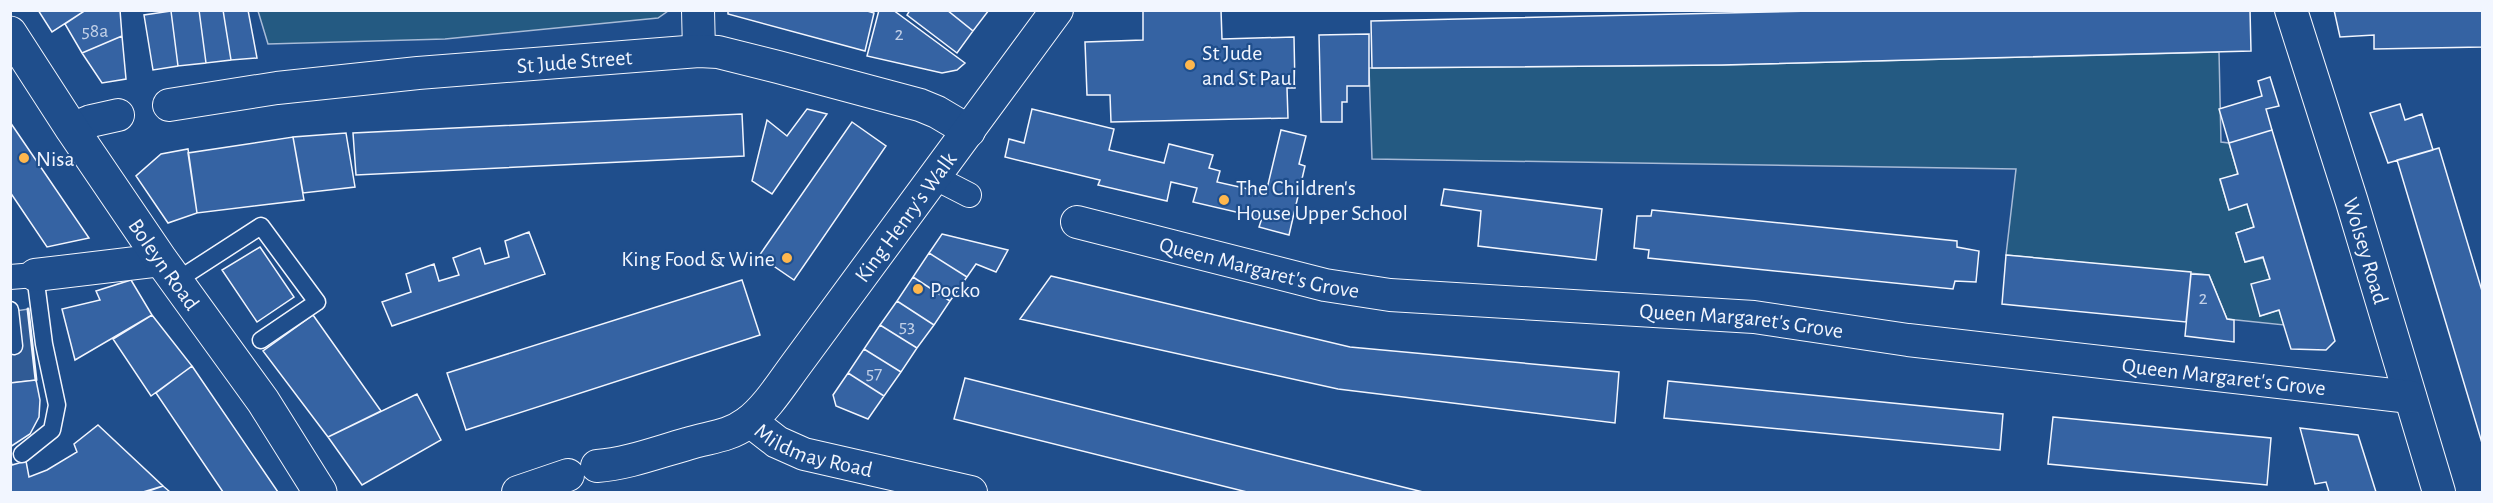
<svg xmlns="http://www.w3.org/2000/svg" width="2493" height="503" viewBox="0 0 2493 503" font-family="'Alegreya Sans',sans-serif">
	<rect width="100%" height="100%" fill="#1f4e8c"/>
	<path fill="#245a82" stroke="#a8bbd7" stroke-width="1.5" d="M258,11L259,10L668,11L658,18L445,39L268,44Z
		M2219,52L2221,142L2229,143L2238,174L2220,180L2229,209L2247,204L2254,227L2236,233L2245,262L2263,258L2270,279L2260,316L2279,310L2284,325L2227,319L2209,275L2006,255L2016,169L1372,159L1369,68L1722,65Z"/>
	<path fill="#305b95" stroke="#a8bbd7" stroke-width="1.5" d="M28,309L36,380L11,383L10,312Z"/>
	<path fill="#3563a3" stroke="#f2f6ff" stroke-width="1.5" d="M38,10H86L52,32Z
		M86,10H120L122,36L82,53L65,24Z
		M199,10L206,63L178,66L171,11Z
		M199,10H223L231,60L206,63Z
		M223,10H248L257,58L231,60Z
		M728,10H864L874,13L865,51L728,14Z
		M879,10H893L965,63L957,70L942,73L867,56Z
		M910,10H947L973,31L957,53L907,15Z
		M947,10H989L973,31Z
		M1143,10H1221L1222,39L1294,37L1295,88H1287L1288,118L1111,122L1110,95H1087L1085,42L1143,40Z
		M1861,10H2250L2251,51L1722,65L1372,68L1371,21Z
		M2334,10H2482V47L2374,49V35L2340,37Z
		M171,11L178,66L153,70L144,15Z
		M1369,34V86H1347V102H1342V122H1321L1319,35Z
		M122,36L126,79L102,83L82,53Z
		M2270,77L2279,106L2266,109L2272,130L2229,143L2219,109L2262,96L2258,81Z
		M2400,104L2405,120L2422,114L2433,150L2388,163L2370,113Z
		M807,109L827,114L772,194L752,181L767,120L787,136Z
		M1032,109L1114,129L1109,150L1164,163L1169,144L1213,155L1209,168L1220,171L1217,182L1266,193L1281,130L1306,136L1299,164L1305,166L1289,235L1259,227L1262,218L1193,202L1197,188L1171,182L1167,201L1098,185L1100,180L1005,157L1009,139L1024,143Z
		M742,114L744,156L356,175L353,133Z
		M10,122L89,238L47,247L10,192Z
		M852,122L886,146L794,280L759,256Z
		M2272,130L2335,341L2326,350L2291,349L2279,310L2260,316L2251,284L2270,279L2263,257L2245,262L2236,233L2254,227L2247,204L2229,210L2220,179L2238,174L2229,143Z
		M346,133L355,187L303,193L293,137Z
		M293,137L304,200L197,213L188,153Z
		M2439,148L2482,291V443L2397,160Z
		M188,149L197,213L168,223L136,176L161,154Z
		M1444,189L1602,209L1596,260L1478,246L1481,211L1441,205Z
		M1652,210L1957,241V247L1979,251L1976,282L1955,281L1953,289L1648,258L1649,250L1634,248L1637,216H1651Z
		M529,232L545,274L392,326L382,302L411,292L406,274L434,264L439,281L459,275L453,258L480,248L485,264L509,257L505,241Z
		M942,234L1008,250L996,272L976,264L967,277L929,253Z
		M260,247L294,297L257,322L222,270Z
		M929,253L967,277L950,301L913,277Z
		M2006,255L2191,272L2186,322L2002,304Z
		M2191,274L2209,275L2227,319L2234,320V342L2185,336Z
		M1051,276L1350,347L1619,372L1615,423L1338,389L1020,319Z
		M913,277L950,301L934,325L897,301Z
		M131,280L152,315L75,360L62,309L100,300L96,291Z
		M742,280L760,335L466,430L447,373Z
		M897,301L934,325L917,348L880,325Z
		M152,315L192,366L151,396L113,339Z
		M313,315L381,411L328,437L263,351Z
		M880,325L917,348L901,372L864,349Z
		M864,349L901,372L884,396L848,373Z
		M192,366L278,492H223L156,393Z
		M848,373L884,396L868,419L836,406L833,395Z
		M965,378L1423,492H1247L954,419Z
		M36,380L40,400L39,417L30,434L10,447V383Z
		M1668,381L2003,414L2000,450L1664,418Z
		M417,394L441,440L362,485L328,437Z
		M2053,417L2271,438L2267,485L2048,464Z
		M98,425L163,486L143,492H10V457L12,465L26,461L29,477L47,470L77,452L74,444Z
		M2300,428L2358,435L2376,492H2329L2326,482L2315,484Z
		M163,486L170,492H146Z"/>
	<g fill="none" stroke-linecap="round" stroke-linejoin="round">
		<defs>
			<path id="service" d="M176,281L261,226L317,302L261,340
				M10,310L14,346
				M22,454L52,430L57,405L44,344L35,275"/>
			<path id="pedestrian" d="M934,177L969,195
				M10,277L35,275"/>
			<g id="minor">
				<path d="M698,10L699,51"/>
				<path id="s1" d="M2291,10L2352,202L2439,492"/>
				<path id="s2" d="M169,105L277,88L418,73L699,51L718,52L778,67L920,105L937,112L969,131"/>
				<path d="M72,129L91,121L118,115"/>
				<path id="s3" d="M1077,222L1325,285L1390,295L1754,317L1908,340L2410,397"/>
				<path d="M35,275L161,260"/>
				<path id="s4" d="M750,421L777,442L804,454L971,492"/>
				<path id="s5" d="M597,466C627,464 658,452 687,444C709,437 728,437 747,423C766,409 781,385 795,366L1057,10"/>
				<path d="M518,492L568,475"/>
			</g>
			<g id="tertiary">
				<path id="s6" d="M10,33L72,129L161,260L263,401L320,492"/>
			</g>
		</defs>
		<use href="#service" stroke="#f2f6ff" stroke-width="19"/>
		<use href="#pedestrian" stroke="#f2f6ff" stroke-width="26"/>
		<use href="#minor" stroke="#f2f6ff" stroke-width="34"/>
		<use href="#tertiary" stroke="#f2f6ff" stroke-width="35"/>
		<use href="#service" stroke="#1f4e8c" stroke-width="16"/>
		<use href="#pedestrian" stroke="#1f4e8c" stroke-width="24"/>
		<use href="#minor" stroke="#1f4e8c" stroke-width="32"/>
		<use href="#tertiary" stroke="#1f4e8c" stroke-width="33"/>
		<path stroke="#f2f6ff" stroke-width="3" d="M28,309L36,380"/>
	</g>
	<g fill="#ffb74d" stroke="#1f4e8c" stroke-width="2">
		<circle cx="1190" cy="65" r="6"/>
		<circle cx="24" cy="158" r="6"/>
		<circle cx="1224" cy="200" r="6"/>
		<circle cx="787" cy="258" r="6"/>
		<circle cx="918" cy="289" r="6"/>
	</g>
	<g text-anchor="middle" stroke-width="4.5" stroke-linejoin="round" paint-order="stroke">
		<g font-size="20" fill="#c3d1e8">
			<text x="95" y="37">58a</text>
			<text x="899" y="40">2</text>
			<text x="2203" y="304">2</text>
			<text x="907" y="332">53</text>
			<text x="874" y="379">57</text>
		</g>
		<g font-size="22" fill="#f2f6ff" stroke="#1f4e8c" text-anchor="start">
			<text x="1202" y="60">St Jude<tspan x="1202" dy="25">and St Paul</tspan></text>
			<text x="36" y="166">Nisa</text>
			<text x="1236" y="195">The Children's<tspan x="1236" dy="25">House Upper School</tspan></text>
			<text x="775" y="266" text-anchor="end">King Food &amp; Wine</text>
			<text x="930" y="297">Pocko</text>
		</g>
		<g font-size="22" fill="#f2f6ff" stroke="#1f4e8c">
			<text dy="8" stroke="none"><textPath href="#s2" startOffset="408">St Jude Street</textPath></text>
			<text dy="8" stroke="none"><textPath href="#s5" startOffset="417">King Henry's Walk</textPath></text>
			<text dy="8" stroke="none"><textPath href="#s1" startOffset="252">Wolsey Road</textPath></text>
			<text dy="8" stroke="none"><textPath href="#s6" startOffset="278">Boleyn Road</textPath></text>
			<text dy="8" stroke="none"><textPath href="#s3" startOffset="188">Queen Margaret's Grove</textPath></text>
			<text dy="8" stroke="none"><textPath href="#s3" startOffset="674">Queen Margaret's Grove</textPath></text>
			<text dy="8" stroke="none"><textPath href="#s3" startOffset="1160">Queen Margaret's Grove</textPath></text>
			<text dy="8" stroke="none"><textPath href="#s4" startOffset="72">Mildmay Road</textPath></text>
		</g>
	</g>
	<rect width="2493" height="503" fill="none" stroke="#f2f6ff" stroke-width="24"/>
</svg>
